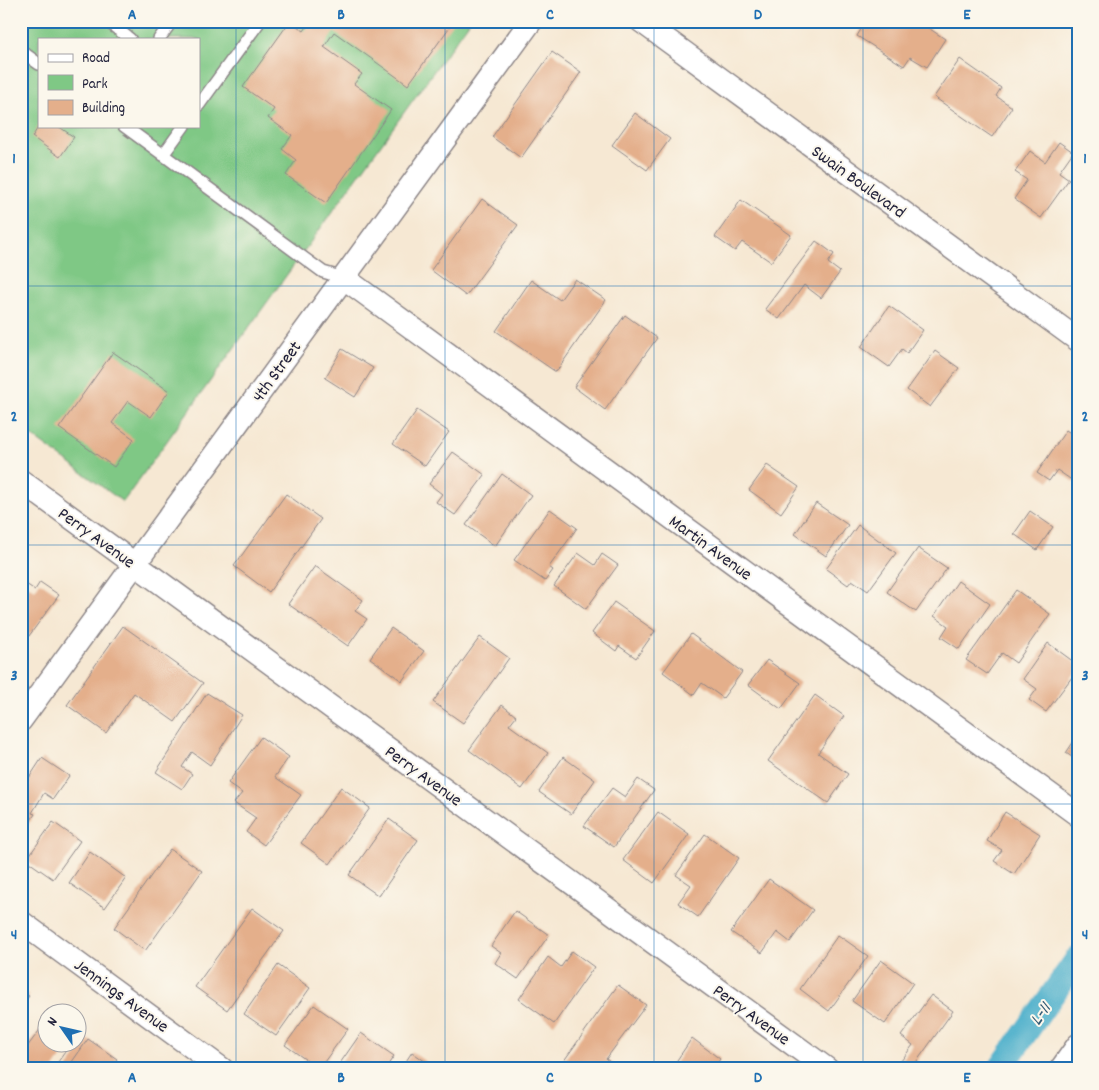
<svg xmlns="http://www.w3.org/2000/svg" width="1099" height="1090" viewBox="0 0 1099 1090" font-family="Dekko,sans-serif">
	<rect width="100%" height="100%" fill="#fbf7ec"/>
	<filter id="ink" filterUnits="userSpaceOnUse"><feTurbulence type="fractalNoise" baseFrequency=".02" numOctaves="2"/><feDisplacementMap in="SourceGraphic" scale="10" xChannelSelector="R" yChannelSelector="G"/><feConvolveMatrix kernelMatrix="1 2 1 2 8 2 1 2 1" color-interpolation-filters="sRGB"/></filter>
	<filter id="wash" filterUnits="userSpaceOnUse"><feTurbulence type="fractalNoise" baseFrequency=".0096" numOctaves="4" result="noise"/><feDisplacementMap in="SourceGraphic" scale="20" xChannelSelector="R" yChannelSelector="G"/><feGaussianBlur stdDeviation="1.12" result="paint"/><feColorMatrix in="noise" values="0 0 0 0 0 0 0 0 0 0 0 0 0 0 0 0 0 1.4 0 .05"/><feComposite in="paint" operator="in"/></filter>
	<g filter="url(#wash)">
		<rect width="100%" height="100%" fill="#f6e8d3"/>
		<path fill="#7fc885" stroke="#507560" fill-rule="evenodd" d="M21,21H470L123,502L21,428ZM39,39H199V126H39Z"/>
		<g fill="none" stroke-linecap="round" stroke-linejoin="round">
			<path stroke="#4bafcb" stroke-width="25" d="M1000,1069L1078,958"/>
		</g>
		<g id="blocks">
			<path fill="#e4af8b" d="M290,21L304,31L311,21H454L408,85L334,32L324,47L362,74L354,84L391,110L326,203L286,175L296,160L282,149L292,135L268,118L274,109L243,87Z
				M866,21H918L945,39L927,67L910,57L904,66L857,36Z
				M552,52L581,72L521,158L492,137Z
				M960,59L1001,88L996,96L1012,107L992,137L934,97Z
				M635,113L670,139L647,170L612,145Z
				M39,126H58L74,137L60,157L32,137Z
				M1059,142L1073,152L1059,172L1069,179L1041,218L1014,199L1027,180L1015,172L1030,151L1045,162Z
				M482,199L518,225L466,296L431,270Z
				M741,200L791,235L771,262L742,242L735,251L715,237Z
				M816,241L834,254L828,263L840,272L821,298L804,285L779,319L765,309Z
				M575,279L606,300L556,372L496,331L531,280L560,300Z
				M889,306L923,330L907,353L902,349L889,367L861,347Z
				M625,315L657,338L605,410L574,387Z
				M342,349L373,368L355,397L325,378Z
				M935,351L959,368L930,407L907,390Z
				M113,352L169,391L151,417L128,401L112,423L134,439L114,467L59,428Z
				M417,410L449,432L425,466L393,444Z
				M1066,430L1078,438V481L1076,483L1057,470L1049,481L1037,473Z
				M453,452L485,475L455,515L436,502L442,494L429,484Z
				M767,465L799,487L781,513L749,490Z
				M502,474L531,495L495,546L466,525Z
				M286,494L321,519L269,592L234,566Z
				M816,503L848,525L826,556L795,534Z
				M550,509L577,528L549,567L553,570L545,581L514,560Z
				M1030,511L1053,527L1037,550L1014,534Z
				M858,525L896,553L868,591L852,580L848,585L826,569Z
				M918,548L947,568L916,612L887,592Z
				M578,553L595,565L602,554L618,565L586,609L554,586Z
				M315,566L363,600L355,611L367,619L348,646L288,604Z
				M958,581L990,604L959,649L941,637L948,626L934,616Z
				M23,582L35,590L40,582L59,595L26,640L21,637V585Z
				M1016,590L1050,614L1016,663L1002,653L987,674L966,660Z
				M614,602L655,631L636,658L619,646L616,651L592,633Z
				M123,626L203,683L175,722L134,693L106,733L67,705Z
				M391,628L424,651L402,681L370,658Z
				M691,634L742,672L723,698L702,683L694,695L663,672Z
				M480,637L509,658L463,723L433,702Z
				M1048,643L1078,665V669L1046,712L1029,700L1037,689L1023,679Z
				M767,660L800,683L781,709L748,685Z
				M207,693L242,715L210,765L192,752L182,767L192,774L182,789L156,772Z
				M815,695L844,716L818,753L848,774L828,803L768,761Z
				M502,705L516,716L509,725L548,753L522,789L469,750Z
				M1078,735V761L1066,753Z
				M261,737L289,757L275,777L301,795L264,845L246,832L256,818L234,803L242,793L228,783Z
				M563,757L595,780L571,814L539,792Z
				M42,758L69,776L53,799L44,793L32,813L35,814L21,835V777L27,781Z
				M638,779L654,790L614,847L584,826L612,788L625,797Z
				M341,787L370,808L330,864L301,843Z
				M658,812L689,834L654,883L623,860Z
				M1005,812L1040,834L1014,874L994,861L1002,850L987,841Z
				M389,819L418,840L379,896L349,875Z
				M53,822L80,841L53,879L26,860Z
				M705,834L739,858L698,917L678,903L691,885L676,875Z
				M170,849L202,871L145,951L114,928Z
				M90,852L126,878L105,908L69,883Z
				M769,879L813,910L790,942L777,932L762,953L731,932Z
				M252,908L284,931L227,1010L195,987Z
				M515,911L549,935L518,979L495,963L501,953L491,946Z
				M838,935L868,956L829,1011L800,989Z
				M572,951L594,967L554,1024L519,999L548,957L561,967Z
				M881,960L913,983L885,1024L852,1001Z
				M278,965L310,988L276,1036L244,1014Z
				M618,985L646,1005L606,1059L620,1069H558Z
				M21,990L29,996L21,1007Z
				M931,995L953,1011L912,1068L901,1061L913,1045L901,1036Z
				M314,1005L348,1029L319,1069L285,1045Z
				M48,1019V1042H72L53,1069H21V1055Z
				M361,1033L394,1056L385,1069H336Z
				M692,1038L720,1059L713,1069H671Z
				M88,1039L117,1059L110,1069H67Z
				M412,1052L436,1069H401Z"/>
		</g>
	</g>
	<g filter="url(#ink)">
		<use href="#blocks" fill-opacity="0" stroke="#8c8587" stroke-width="1"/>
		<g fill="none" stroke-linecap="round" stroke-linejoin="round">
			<defs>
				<path id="lane" d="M107,21L130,39
					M159,39L172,21
					M21,51L39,64
					M199,105L260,21
					M124,126L323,272L344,278
					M163,155L184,126"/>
				<path id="street" d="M641,21L1078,340
					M344,278L1078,815
					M21,481L827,1069
					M21,720L531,21
					M21,922L222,1069
					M1061,1069L1078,1045"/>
			</defs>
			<use href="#lane" stroke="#8c8587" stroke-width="14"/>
			<use href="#street" stroke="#8c8587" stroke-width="25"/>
			<use href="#lane" stroke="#fff" stroke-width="11"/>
			<use href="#street" stroke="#fff" stroke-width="22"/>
		</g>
	</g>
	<path fill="none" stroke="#1f6fb2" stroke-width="1" stroke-opacity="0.55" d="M236,21V1069M445,21V1069M654,21V1069M863,21V1069M21,286H1078M21,545H1078M21,804H1078"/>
	<g text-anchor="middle" stroke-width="4" stroke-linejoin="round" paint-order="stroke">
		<g font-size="18" fill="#22223b" stroke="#fbf7ec">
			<text transform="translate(859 181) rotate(36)" y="6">Swain Boulevard</text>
			<text transform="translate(276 371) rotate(-54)" y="6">4th Street</text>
			<text transform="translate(97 537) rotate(36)" y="6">Perry Avenue</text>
			<text transform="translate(711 547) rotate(36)" y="6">Martin Avenue</text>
			<text transform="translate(424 775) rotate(36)" y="6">Perry Avenue</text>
			<text transform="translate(122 995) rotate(36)" y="6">Jennings Avenue</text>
			<text transform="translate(752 1014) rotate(36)" y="6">Perry Avenue</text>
		</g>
		<g font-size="19" font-style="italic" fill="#325a75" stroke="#fbf7ec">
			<text transform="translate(1039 1013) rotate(-55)" y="7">L-11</text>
		</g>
	</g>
	<rect width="1099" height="1090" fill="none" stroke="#fbf7ec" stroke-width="55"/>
	<rect x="38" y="38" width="162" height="90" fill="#fbf7ec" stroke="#a4a2a5"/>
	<rect x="48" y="54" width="25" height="8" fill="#ffffff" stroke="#a4a2a5"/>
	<text x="82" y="62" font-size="15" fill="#22223b">Road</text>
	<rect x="48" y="75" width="25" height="15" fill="#7fc885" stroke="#a4a2a5"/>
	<text x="82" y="88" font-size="15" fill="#22223b">Park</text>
	<rect x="48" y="100" width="25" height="15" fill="#e4af8b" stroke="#a4a2a5"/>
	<text x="82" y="112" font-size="15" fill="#22223b">Building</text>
	<g transform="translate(62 1028) rotate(304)"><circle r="24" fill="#fbf7ec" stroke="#a4a2a5"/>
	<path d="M0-4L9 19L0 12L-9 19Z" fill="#1f6fb2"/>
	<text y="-8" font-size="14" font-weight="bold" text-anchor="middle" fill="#22223b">N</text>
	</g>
	<rect x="28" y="28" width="1044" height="1034" fill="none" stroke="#1f6fb2" stroke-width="2"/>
	<g font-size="16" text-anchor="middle" font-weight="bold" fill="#1f6fb2">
		<text x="132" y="19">A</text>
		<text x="341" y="19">B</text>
		<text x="550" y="19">C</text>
		<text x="758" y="19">D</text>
		<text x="967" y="19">E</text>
		<text x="14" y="163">1</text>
		<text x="1085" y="163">1</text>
		<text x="14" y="421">2</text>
		<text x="1085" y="421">2</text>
		<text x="14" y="680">3</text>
		<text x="1085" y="680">3</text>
		<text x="14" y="939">4</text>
		<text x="1085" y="939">4</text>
		<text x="132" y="1082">A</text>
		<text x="341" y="1082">B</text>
		<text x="550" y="1082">C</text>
		<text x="758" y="1082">D</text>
		<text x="967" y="1082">E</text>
	</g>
</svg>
